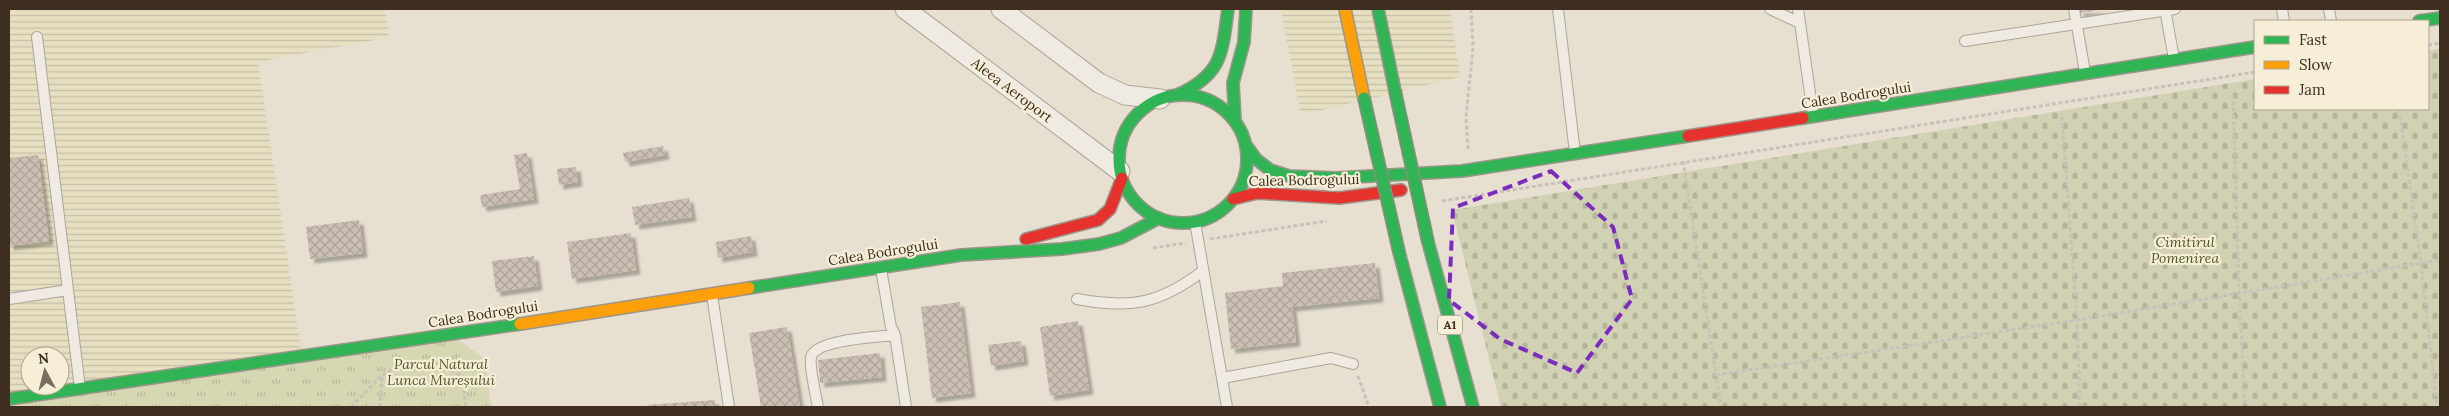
<svg xmlns="http://www.w3.org/2000/svg" width="2449" height="416" viewBox="0 0 2449 416" font-family="Lora,serif">
	<defs>
		<pattern id="farmland-rules" width="6" height="5" patternUnits="userSpaceOnUse" patternTransform="scale(1.25)"><rect width="6" height="5" fill="#e6dfc2"/><path d="M0 2.5h6" fill="none" stroke="#c6c0a6"/></pattern>
		<pattern id="cemetery-stones" width="16" height="16" patternUnits="userSpaceOnUse" patternTransform="scale(1.25)"><rect width="16" height="16" fill="#d1d1b3"/><path d="M2 7V4a2 2 0 0 1 4 0v3zM10 15v-3a2 2 0 0 1 4 0v3z" fill="#b4b49a"/></pattern>
		<pattern id="park-tufts" width="24" height="20" patternUnits="userSpaceOnUse" patternTransform="scale(1.25)"><rect width="24" height="20" fill="#d6d7b3"/><path d="M3 7l-1-3M5 7V3M7 7l1-3M15 17l-1-3M17 17v-4M19 17l1-3" fill="none" stroke="#b9b99a"/></pattern>
		<pattern id="building-cross-hatch" width="8" height="8" patternUnits="userSpaceOnUse" patternTransform="scale(1.25)"><rect width="8" height="8" fill="#cbbfb2"/><path d="M0 0l8 8M0 8l8-8" fill="none" stroke="#afa499"/></pattern>
		<filter id="shadow"><feDropShadow dx="4.5" dy="4.5" stdDeviation="1" flood-color="#0004"/></filter>
	</defs>
	<rect width="100%" height="100%" fill="#e7e0d1"/>
	<path fill="url(#farmland-rules)" fill-rule="evenodd" d="M9,9H385L389,37L258,62L304,370L9,407ZM30,356H60V386H30Z
		M1281,9H1450L1460,77L1301,115Z"/>
	<path fill="url(#cemetery-stones)" d="M2440,49V407H1501L1452,210L2255,79V109H2428V51Z"/>
	<path fill="url(#park-tufts)" d="M450,334L485,359L491,407H9Z"/>
	<path fill="url(#building-cross-hatch)" filter="url(#shadow)" d="M2079,9H2100V10L2080,13Z
		M663,146L665,155L625,162L623,153Z
		M527,153L534,199L482,207L480,195L520,189L514,155Z
		M38,155L49,241L9,246V158Z
		M576,167L578,182L559,185L557,169Z
		M689,198L692,217L635,225L632,207Z
		M359,220L363,253L310,259L306,227Z
		M631,233L636,270L572,279L567,242Z
		M751,236L753,252L718,258L716,242Z
		M534,256L538,286L496,292L492,261Z
		M1375,263L1379,298L1292,307L1296,342L1231,349L1225,293L1283,286L1282,273Z
		M960,302L971,393L932,398L921,307Z
		M1078,321L1089,390L1050,396L1040,327Z
		M787,327L800,407H761L749,333Z
		M1021,341L1024,361L991,366L988,345Z
		M880,353L882,377L820,383L818,360Z
		M715,400V407H647V405Z"/>
	<g fill="none" stroke-linecap="round" stroke-linejoin="round">
		<defs>
			<path id="lane" d="M1558,9L1575,153
				M1770,9L1800,23
				M1798,9L1813,114
				M2074,9L2085,72
				M2165,9L2174,59
				M2282,9L2284,21
				M2329,9L2331,21
				M37,37L80,388
				M1965,41L2175,9
				M1195,222L1227,407
				M881,269L891,327L895,335L906,407
				M712,295L729,407
				M9,299L68,290
				M1077,299C1131,309 1159,304 1203,271
				M1222,378L1331,358L1353,364
				M818,407C816,395 809,368 811,357C816,339 878,337 895,335"/>
			<path id="street" d="M905,9L1120,171
				M1001,9L1099,83L1125,95L1160,99"/>
			<path id="fast" d="M1378,9L1395,91
				M2419,21L2440,18
				M1119 159a64 64 0 1 1 128 0a64 64 0 1 1-128 0Z
				M1177,95C1222,75 1222,54 1228,9
				M1803,118L2255,47
				M1235,121L1233,83L1244,42L1246,9
				M1246,145L1256,159L1270,170L1289,176L1336,178L1462,171L1688,136
				M1428,242L1473,407
				M1399,252L1440,407
				M749,288L961,255L1062,249L1099,244L1121,238L1159,218
				M9,399L520,324"/>
			<path id="slow" d="M1345,9L1364,98
				M520,324L749,288"/>
			<path id="jam" d="M1688,136L1803,118
				M1233,199L1257,193L1339,198L1401,190
				M1026,239L1098,220L1110,209L1122,178"/>
		</defs>
		<use href="#lane" stroke="#ada599" stroke-width="12"/>
		<use href="#street" stroke="#ada599" stroke-width="21"/>
		<use href="#fast" stroke="#9c958a" stroke-width="14"/>
		<use href="#slow" stroke="#9c958a" stroke-width="14"/>
		<use href="#jam" stroke="#9c958a" stroke-width="14"/>
		<path stroke="#c8c2b9" stroke-width="3" stroke-dasharray="4 2.5" stroke-linecap="butt" d="M2428,45L2440,43
			M2233,95L2239,292L2245,407
			M2399,109L2421,263L2437,407
			M2062,117L2077,320L2080,407
			M1468,149L1466,117L1473,48L1471,9
			M1683,161L1721,407
			M1442,201L2255,72
			M1210,239L1327,221
			M1153,248L1186,243
			M427,362L442,364L462,376L466,407
			M1716,375L2077,320L2440,260
			M1358,376L1369,407
			M351,407L382,375
			M380,407L382,375L402,365"/>
		<use href="#lane" stroke="#efebe3" stroke-width="10"/>
		<use href="#street" stroke="#efebe3" stroke-width="19"/>
		<use href="#fast" stroke="#30b455" stroke-width="11"/>
		<use href="#slow" stroke="#ff9f0a" stroke-width="11"/>
		<use href="#jam" stroke="#e5322d" stroke-width="11"/>
		<defs>
			<path id="fast-bridge" d="M1395,91L1428,242
				M1364,98L1399,252"/>
		</defs>
		<use href="#fast-bridge" stroke="#928b80" stroke-width="14" stroke-linecap="butt"/>
		<use href="#fast-bridge" stroke="#30b455" stroke-width="11"/>
	</g>
	<path fill="none" stroke="#7b2cbf" stroke-width="4" stroke-dasharray="10 6" stroke-linejoin="round" d="M1551,171L1613,227L1632,299L1577,373L1500,339L1449,300L1453,208Z"/>
	<g text-anchor="middle" stroke-width="4.5" stroke-linejoin="round" paint-order="stroke">
		<rect fill="#f7eed8" stroke="#756857" stroke-width="1" x="1437.5" y="315.5" width="25" height="19" rx="4"/>
		<g font-size="12" font-weight="bold" fill="#3d2e20">
			<text x="1450" y="329">A1</text>
		</g>
		<g font-size="14" fill="#3d2e20" stroke="#f7eed8">
			<text transform="translate(1012 90) rotate(37)" y="5">Aleea Aeroport</text>
			<text transform="translate(1856 95) rotate(-9)" y="5">Calea Bodrogului</text>
			<text transform="translate(1304 180) rotate(-1)" y="5">Calea Bodrogului</text>
			<text transform="translate(883 252) rotate(-9)" y="5">Calea Bodrogului</text>
			<text transform="translate(483 314) rotate(-9)" y="5">Calea Bodrogului</text>
		</g>
		<g font-size="14" font-style="italic" fill="#4d5a26" stroke="#f7eed8">
			<text x="2185" y="247">Cimitirul<tspan x="2185" dy="16">Pomenirea</tspan></text>
			<text x="441" y="369">Parcul Natural<tspan x="441" dy="16">Lunca Mureșului</tspan></text>
		</g>
	</g>
	<rect width="2449" height="416" fill="none" stroke="#3d2e20" stroke-width="20"/>
	<rect x="2254" y="20" width="175" height="90" fill="#f7eed8" stroke="#ada18e"/>
	<rect x="2264" y="36" width="25" height="8" fill="#30b455" stroke="#ada18e"/>
	<text x="2299" y="45" font-size="15" fill="#3d2e20">Fast</text>
	<rect x="2264" y="61" width="25" height="8" fill="#ff9f0a" stroke="#ada18e"/>
	<text x="2299" y="70" font-size="15" fill="#3d2e20">Slow</text>
	<rect x="2264" y="86" width="25" height="8" fill="#e5322d" stroke="#ada18e"/>
	<text x="2299" y="95" font-size="15" fill="#3d2e20">Jam</text>
	<g transform="translate(45 371) rotate(353)"><circle r="24" fill="#f7eed8" stroke="#ada18e"/>
	<path d="M0-4L9 19L0 12L-9 19Z" fill="#786c5e"/>
	<text y="-8" font-size="14" font-weight="bold" text-anchor="middle" fill="#3d2e20">N</text>
	</g>
</svg>
